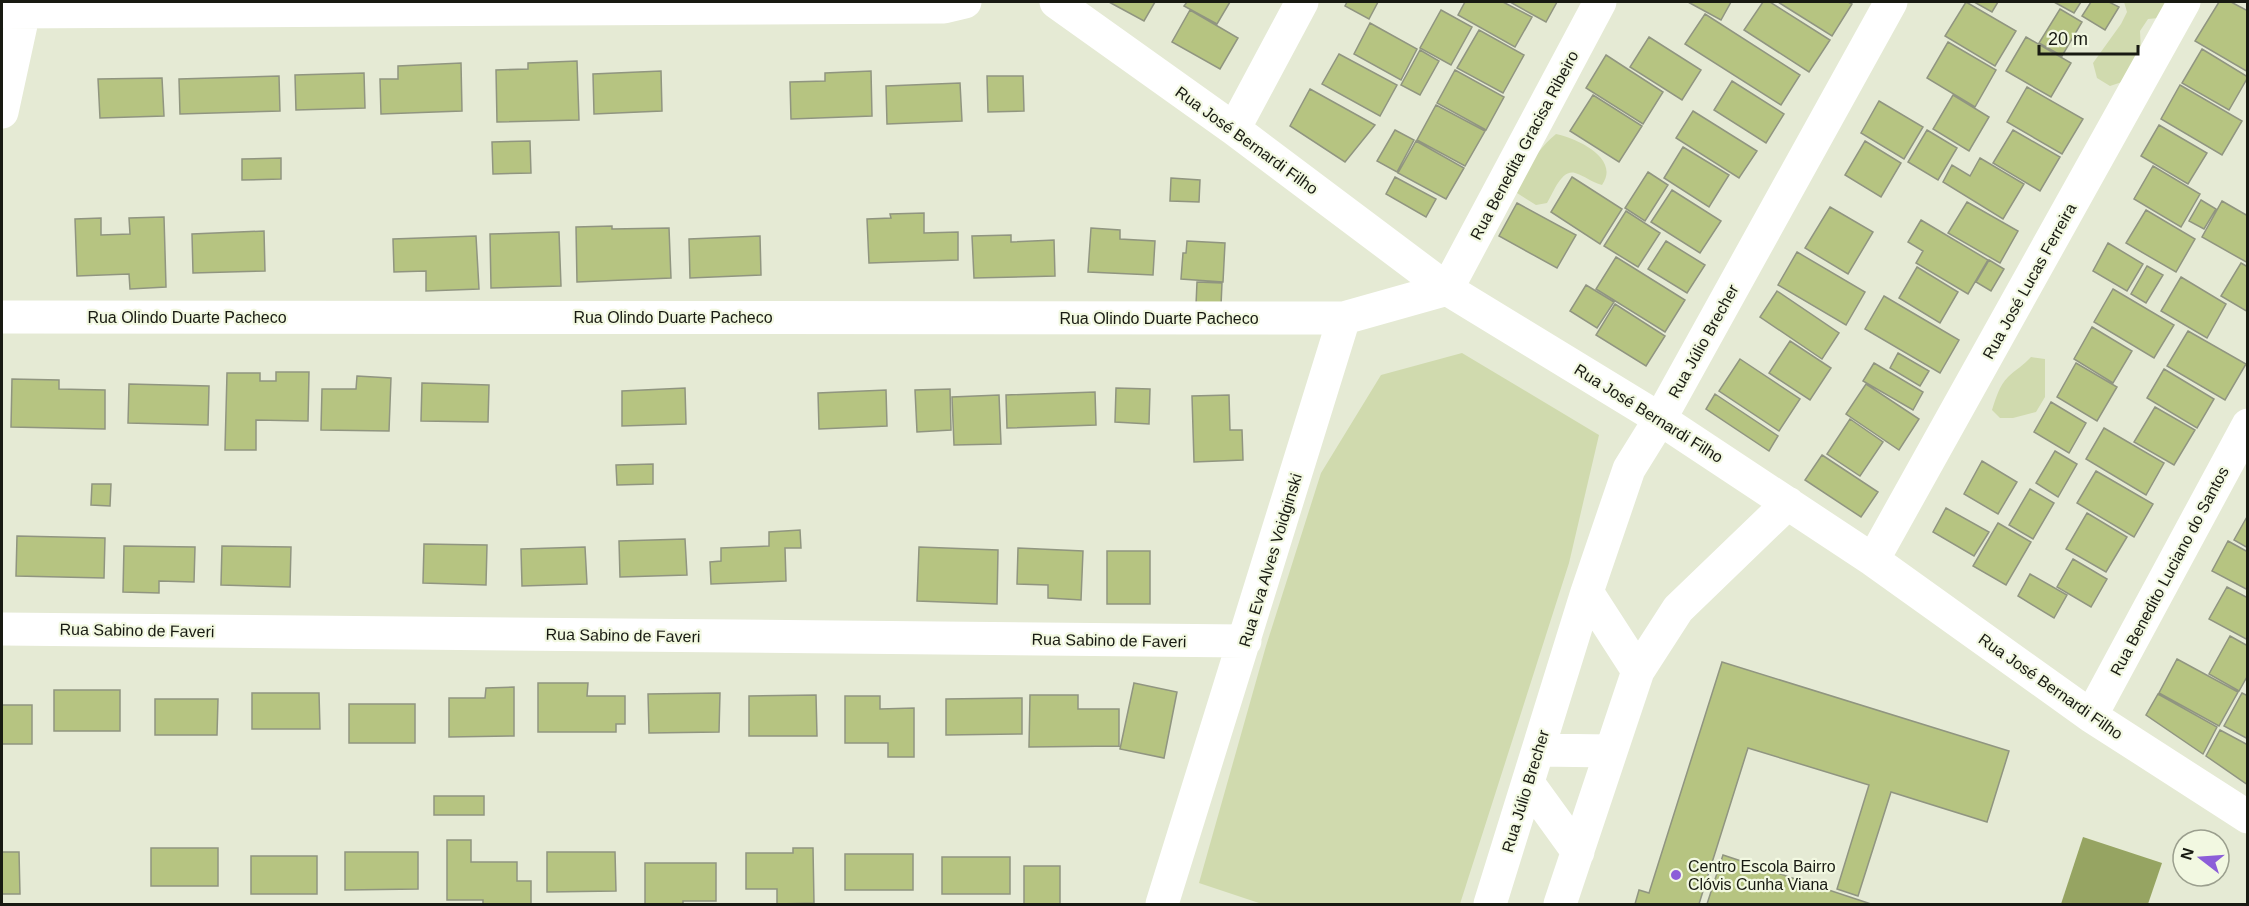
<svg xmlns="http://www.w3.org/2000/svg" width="2249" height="906" viewBox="0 0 2249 906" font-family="Arial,sans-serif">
	<rect width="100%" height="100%" fill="#e5ead4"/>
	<path fill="#d0daae" d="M2124,2H2185L2169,17L2148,19L2140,31L2141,51L2122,82L2110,86L2097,78L2093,63L2121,24L2127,12Z
		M1556,134C1576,138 1621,158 1602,185C1591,182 1585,176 1575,173C1561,169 1553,194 1547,203L1536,205L1517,193C1524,170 1538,149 1556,134Z
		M1462,353L1599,435L1569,563L1460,904H1262L1199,883L1266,646L1321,473L1381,375Z
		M2031,357L2045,359V397L2036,412L2013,418H2000L1992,410C1996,398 1999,386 2008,377C2015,370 2024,365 2031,357Z"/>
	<path fill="#96a462" d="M2083,837L2162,863L2148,904H2061Z"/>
	<path fill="#b6c481" stroke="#909580" stroke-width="1.5" d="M1109,2H1155L1144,21Z
		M1187,2H1230L1217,24L1184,6Z
		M1347,2H1378L1369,19L1345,6Z
		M1465,2H1503L1532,17L1515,47L1458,15Z
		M1510,2H1557L1546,22Z
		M1688,2H1731L1721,20Z
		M1763,2H1770L1830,40L1809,72L1744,30Z
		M1778,2H1848L1852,4L1832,36Z
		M1966,2L2016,31L1995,66L1945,36Z
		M1974,2H1998L1992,12Z
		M2054,2H2081L2074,13Z
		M2091,2H2109L2119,7L2105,30L2082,16Z
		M2219,2H2231L2248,11V72L2195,41Z
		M2060,9L2082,22L2062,56L2039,43Z
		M1190,10L1238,38L1220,69L1172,42Z
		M1441,10L1472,27L1451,65L1420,48Z
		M1705,14L1800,75L1781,105L1685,44Z
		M1370,23L1417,49L1401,80L1354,54Z
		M1479,30L1524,55L1503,93L1457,68Z
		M1649,37L1701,70L1682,100L1630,67Z
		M2026,37L2071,63L2051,97L2006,71Z
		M1948,42L1996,70L1975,107L1927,78Z
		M2202,49L2248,77L2229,110L2182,83Z
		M1420,50L1439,61L1420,95L1401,85Z
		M1339,54L1397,85L1380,116L1322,84Z
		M1606,55L1663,92L1643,124L1586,88Z
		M577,61L579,120L497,122L496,70L528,69V63Z
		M461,63L462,111L381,114L380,79H398V66Z
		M1455,70L1504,97L1486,130L1437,103Z
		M661,71L662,111L594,114L593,74Z
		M871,71L872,116L791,119L790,82L825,81V73Z
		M364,73L365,108L296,110L295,75Z
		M279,76L280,111L180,114L179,79Z
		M987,76H1023L1024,111L988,112Z
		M162,78L164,116L100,118L98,79Z
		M1732,81L1784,114L1766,143L1714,110Z
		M960,83L962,121L887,124L886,86Z
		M2180,85L2242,121L2222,155L2161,119Z
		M2027,87L2083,119L2062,154L2007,122Z
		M1310,89L1375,125L1345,162L1290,126Z
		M1593,95L1642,126L1619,162L1570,131Z
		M1953,95L1989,117L1969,151L1933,129Z
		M1879,101L1923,127L1904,159L1861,133Z
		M1436,105L1485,131L1465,166L1417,140Z
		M1693,111L1757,151L1739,178L1676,138Z
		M2159,125L2207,153L2188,184L2141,156Z
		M1395,130L1414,140L1397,172L1377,161Z
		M1927,130L1957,148L1938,180L1908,162Z
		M2013,130L2060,157L2040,191L1993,163Z
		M530,141L531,173L493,174L492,142Z
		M1416,141L1464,168L1446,199L1398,173Z
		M1865,141L1901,163L1881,197L1845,175Z
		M1683,147L1729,175L1709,207L1664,178Z
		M281,158V179L242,180V159Z
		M1980,158L2024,184L2003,219L1943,182L1952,165L1970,176Z
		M2153,166L2200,194L2181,227L2134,199Z
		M1648,172L1668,185L1645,221L1625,208Z
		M1395,177L1436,199L1426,217L1386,194Z
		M1572,177L1622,209L1600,244L1551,212Z
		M1171,178L1200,180L1199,202L1170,201Z
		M1672,190L1721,221L1700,253L1651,222Z
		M2201,200L2216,209L2204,229L2189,221Z
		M2222,201L2248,216V263L2202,237Z
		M1967,202L2018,231L2000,263L1948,233Z
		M1517,203L1576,235L1557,268L1499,236Z
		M1830,207L1873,232L1848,274L1805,248Z
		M2146,210L2195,239L2176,272L2126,243Z
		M1626,211L1660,233L1638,267L1604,246Z
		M924,213V233L958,232V260L869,263L867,219L891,218L890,214Z
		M164,217L166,287L130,289L129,274L77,276L75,219L101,218V235L130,234L129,218Z
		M1921,220L1988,260L1968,294L1916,263L1923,251L1908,242Z
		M612,226V229L669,228L671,278L577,282L576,227Z
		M1091,228L1120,230V239L1155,241L1153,275L1088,272Z
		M264,231L265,271L193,273L192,234Z
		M559,232L561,286L491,288L490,234Z
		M1011,235V242L1054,240L1055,276L974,278L972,236Z
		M476,236L479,289L426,291V271L394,272L393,239Z
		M760,236L761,275L690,278L689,239Z
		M1187,241L1225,243L1223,282L1181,279L1183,253H1186Z
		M1666,241L1705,265L1687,293L1648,269Z
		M2108,243L2143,264L2127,291L2093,271Z
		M1797,252L1865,292L1846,325L1778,285Z
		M1616,257L1685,300L1665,332L1596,289Z
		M1989,260L2004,269L1991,291L1976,282Z
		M2241,263L2248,267V312L2221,296Z
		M2147,266L2163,275L2146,303L2131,294Z
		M1917,267L1958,292L1940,323L1899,298Z
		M2181,277L2226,304L2207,338L2161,311Z
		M1197,282L1222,283L1221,306L1196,305Z
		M1586,285L1614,302L1597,328L1570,311Z
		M2113,289L2174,325L2154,358L2094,322Z
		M1777,291L1839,333L1822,359L1760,317Z
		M1884,296L1959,340L1940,373L1865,329Z
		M1615,304L1665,336L1646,366L1596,335Z
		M2092,327L2132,351L2113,383L2074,359Z
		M2188,331L2246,364L2225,400L2167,366Z
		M1790,341L1831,368L1810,400L1769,373Z
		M1898,353L1929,371L1920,386L1890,368Z
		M1740,359L1800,399L1779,431L1719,391Z
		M1874,363L1923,392L1913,410L1863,381Z
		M2076,363L2117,387L2097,421L2057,397Z
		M2164,369L2214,399L2197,428L2147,398Z
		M276,372H309L308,421L256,420V450H225L227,373H260V381H276Z
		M357,376L391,378L389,431L321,430L322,389H356Z
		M12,379L59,380V389L105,390V429L11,427Z
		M422,383L489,385L488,422L421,421Z
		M129,384L209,386L208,425L128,423Z
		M1866,384L1919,419L1899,450L1846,414Z
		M685,388L686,424L622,426V391Z
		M1116,388L1150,389L1149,424L1115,422Z
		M950,389L951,430L917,432L915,390Z
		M886,390L887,426L819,429L818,393Z
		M1095,392L1096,425L1007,428L1006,395Z
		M1715,394L1778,436L1769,451L1706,409Z
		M999,395L1001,444L954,445L952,397Z
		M1229,395L1230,430H1242L1243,460L1194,462L1192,396Z
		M2051,402L2086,423L2069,453L2034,432Z
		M2155,407L2195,430L2174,465L2134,442Z
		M1850,419L1883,442L1860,476L1827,454Z
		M2104,428L2164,463L2146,495L2086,459Z
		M2055,451L2077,464L2058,497L2036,483Z
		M1822,455L1878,492L1861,517L1805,480Z
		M1982,461L2017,482L1998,514L1964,494Z
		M653,464V484L617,485L616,465Z
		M2096,471L2153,504L2134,537L2077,503Z
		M92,484H111L110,506L91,505Z
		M2030,489L2054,503L2033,539L2009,525Z
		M1946,508L1989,532L1974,556L1933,532Z
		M2087,513L2127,537L2106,572L2066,549Z
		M2248,515V548L2234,540Z
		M1998,523L2031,542L2006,585L1973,566Z
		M800,530L801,548H785L786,581L711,584L710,562L721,561V548L769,546V532Z
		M17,536L105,538L104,578L16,576Z
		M685,539L687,575L620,577L619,541Z
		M2228,541L2248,552V590L2212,571Z
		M424,544L487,545L486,585L423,583Z
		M124,546L195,547L194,582L159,581V593L123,592Z
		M222,546L291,547L290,587L221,585Z
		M585,547L587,584L522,586L521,549Z
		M919,547L998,550L997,604L917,601Z
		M1018,548L1083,551L1081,600L1048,598V585L1017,584Z
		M1107,551H1150V604H1107Z
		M2073,559L2107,579L2091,607L2057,587Z
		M2030,574L2067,595L2054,618L2018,596Z
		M2227,587L2248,598V640L2209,619Z
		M2230,636L2248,646V675L2239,691L2209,674Z
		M2177,659L2238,692L2219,726L2159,693Z
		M1722,662L2009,751L1987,822L1891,792L1858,896L1837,889L1869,785L1748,748L1699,904H1635L1639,890L1649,893Z
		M538,683H588L587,696H625V724H616V732H538Z
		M1134,683L1177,692L1164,758L1120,749Z
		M514,687V736L449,737V698H485L486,688Z
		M54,690H120V731H54Z
		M252,693H319L320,729H252Z
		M720,693L719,732L649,733L648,694Z
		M2242,693L2248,696V739L2224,726Z
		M2158,694L2217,727L2203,754L2146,715Z
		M816,695L817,736H749V696Z
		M1030,695H1078V709H1119V746L1029,747Z
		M845,696H880V709L914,708V757H888V743H845Z
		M1022,698V734L946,735V699Z
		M155,699H218L217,735H155Z
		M349,704H415V743H349Z
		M2,705H32V744H2Z
		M2220,730L2248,745V785L2206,756Z
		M434,796H484V815H434Z
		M447,840H471V862H517V881H531V904H483V900H447Z
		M151,848H218V886H151Z
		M793,848H813L814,903L777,904V889H746V853H793Z
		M2,852H19L20,894H2Z
		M345,852H418V889L345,890Z
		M547,852H615L616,891L547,892Z
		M845,854H913V890H845Z
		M1723,855L1871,904H1707Z
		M251,856H317V894H251Z
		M942,857H1010V894H942Z
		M645,863H716V901H683V904H645Z
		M1024,866H1060V904H1024Z"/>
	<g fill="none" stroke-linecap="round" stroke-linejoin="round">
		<path stroke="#fff" stroke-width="33" d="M1056,2L1234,129L1447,289L1660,419L1873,560L2091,716L2248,817
			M2,12L944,7L965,2
			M2,112L26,2
			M1234,129L1302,2
			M2,317L1344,318
			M1873,560L2184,2
			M2,629L1245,641
			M1638,671L1678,609L1788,503
			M2091,716L2248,425
			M1539,750L1611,751
			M1528,783L1578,852
			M1162,904L1344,318L1447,289L1600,2
			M1490,904L1587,592L1629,469L1660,419L1891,2
			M1560,904L1638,671L1587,592"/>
	</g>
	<circle fill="#8c5ed8" stroke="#f2f8e1" stroke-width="2" cx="1676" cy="875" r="6"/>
	<g text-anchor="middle" stroke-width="4.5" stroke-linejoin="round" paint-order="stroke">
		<g font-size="16" fill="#181a12" stroke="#f2f8e1">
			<text transform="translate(1247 140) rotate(36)" y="6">Rua José Bernardi Filho</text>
			<text transform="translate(1524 145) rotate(-62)" y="6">Rua Benedita Gracisa Ribeiro</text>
			<text transform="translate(2029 281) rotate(-61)" y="6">Rua José Lucas Ferreira</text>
			<text x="187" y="323">Rua Olindo Duarte Pacheco</text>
			<text x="673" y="323">Rua Olindo Duarte Pacheco</text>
			<text x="1159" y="324">Rua Olindo Duarte Pacheco</text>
			<text transform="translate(1703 341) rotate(-61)" y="6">Rua Júlio Brecher</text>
			<text transform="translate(1649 413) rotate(32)" y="6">Rua José Bernardi Filho</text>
			<text transform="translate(1270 560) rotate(-73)" y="6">Rua Eva Alves Voidginski</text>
			<text transform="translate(2169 571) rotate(-62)" y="6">Rua Benedito Luciano do Santos</text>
			<text transform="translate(137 630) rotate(1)" y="6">Rua Sabino de Faveri</text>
			<text transform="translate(623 635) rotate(1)" y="6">Rua Sabino de Faveri</text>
			<text transform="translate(1109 640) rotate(1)" y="6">Rua Sabino de Faveri</text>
			<text transform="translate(2051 686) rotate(35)" y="6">Rua José Bernardi Filho</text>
			<text transform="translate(1525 791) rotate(-73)" y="6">Rua Júlio Brecher</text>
		</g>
		<g font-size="16" fill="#181a12" stroke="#f2f8e1" text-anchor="start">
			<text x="1688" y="872">Centro Escola Bairro<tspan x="1688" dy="18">Clóvis Cunha Viana</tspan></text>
		</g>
	</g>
	<rect width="2249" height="906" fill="none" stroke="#181a12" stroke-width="6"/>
	<g transform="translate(2201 858) rotate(287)"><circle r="28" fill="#f2f8e1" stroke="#9b9f8e" stroke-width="1.5"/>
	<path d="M0-4.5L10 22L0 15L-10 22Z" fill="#8c5ed8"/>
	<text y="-9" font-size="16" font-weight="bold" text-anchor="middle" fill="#181a12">N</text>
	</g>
	<path d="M2039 45v9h99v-9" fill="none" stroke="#181a12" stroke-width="3"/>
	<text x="2048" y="45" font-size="18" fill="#181a12" stroke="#f2f8e1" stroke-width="4.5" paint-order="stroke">20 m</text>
</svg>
